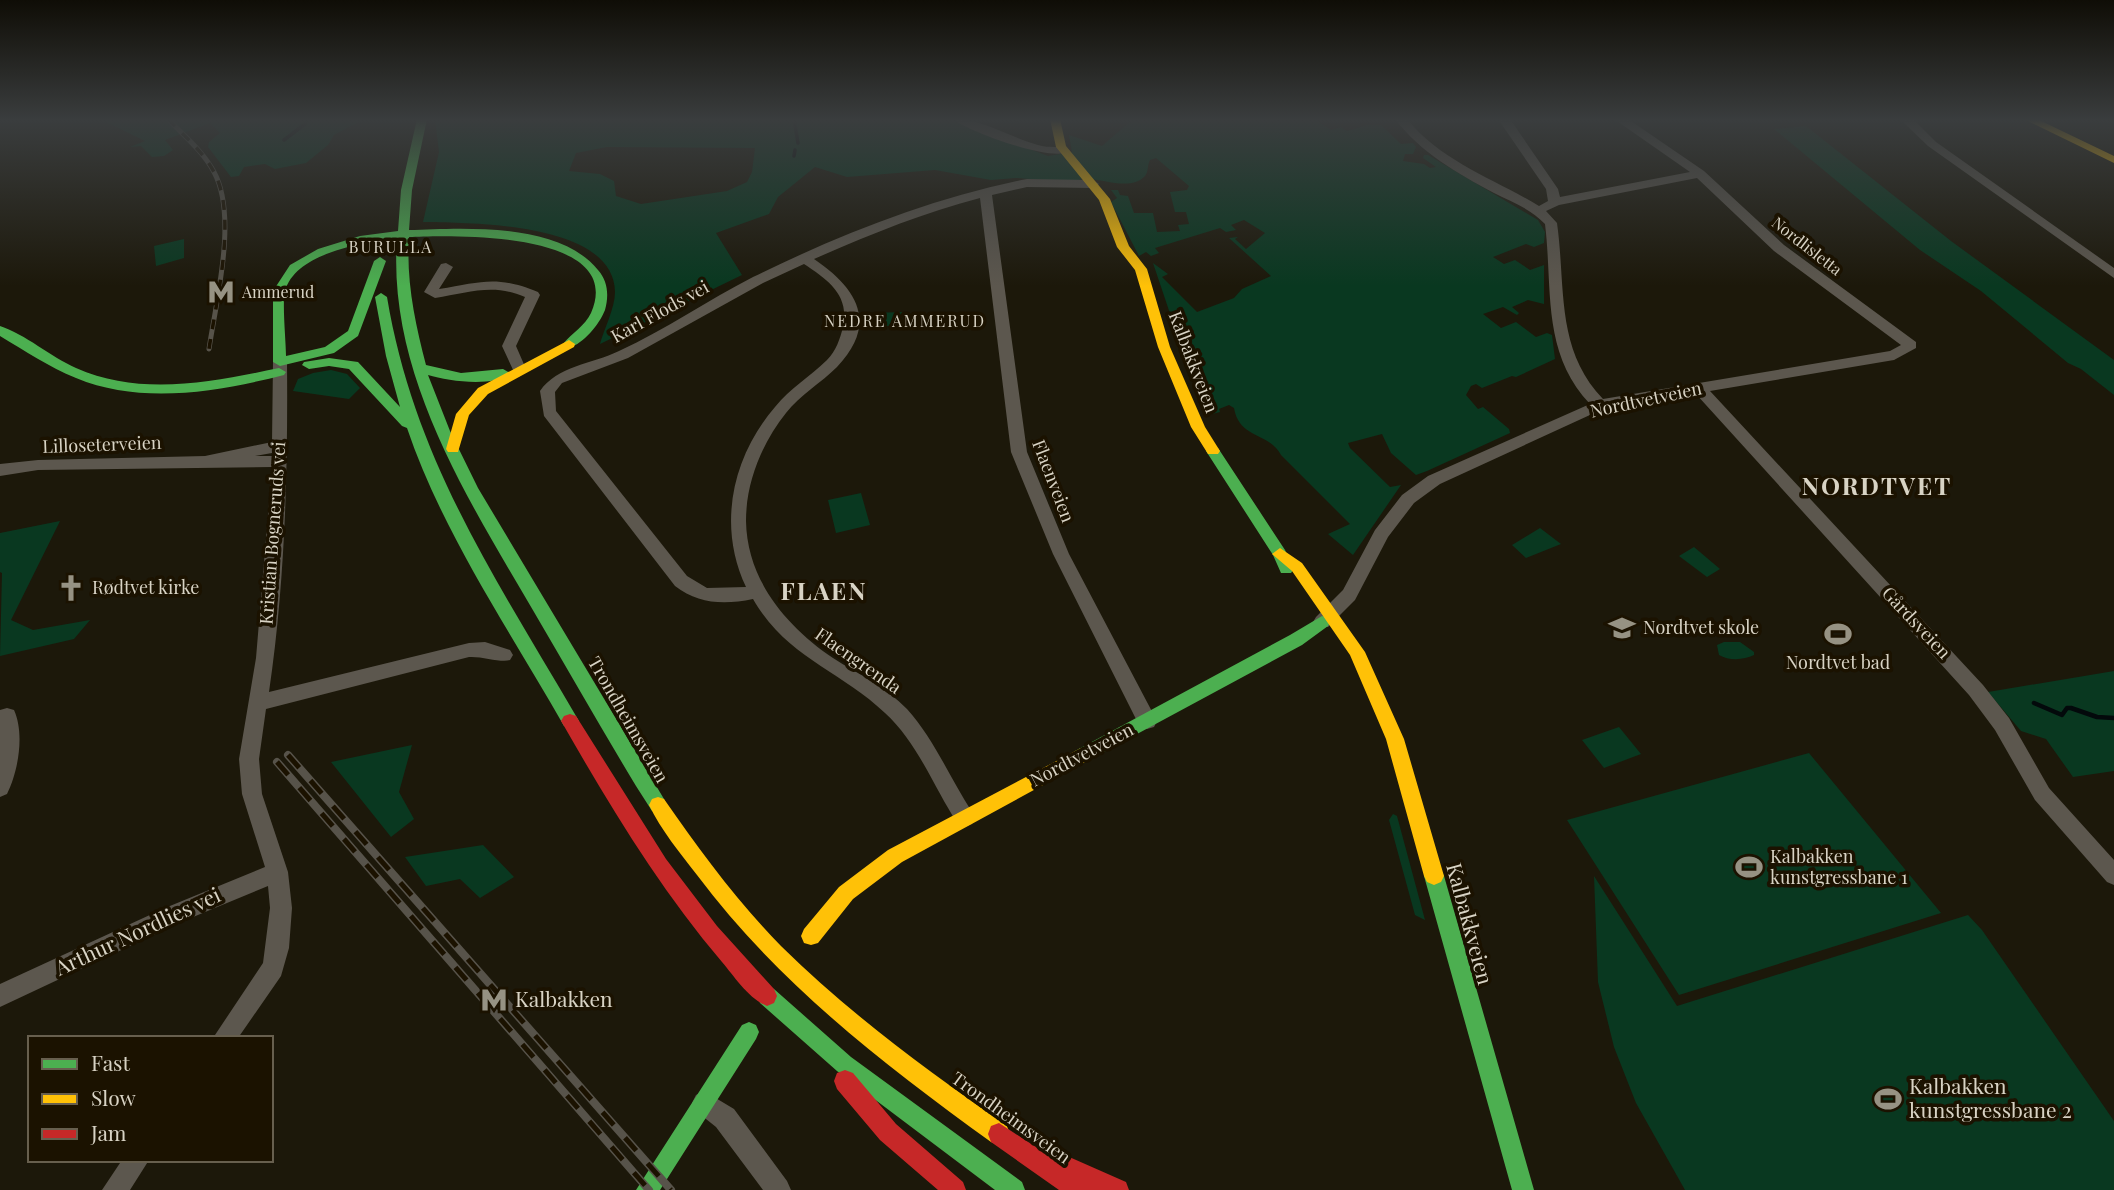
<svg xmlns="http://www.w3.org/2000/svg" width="2114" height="1190" viewBox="0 0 2114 1190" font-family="'Playfair Display',serif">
	<rect width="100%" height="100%" fill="#1c180a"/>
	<path fill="#093820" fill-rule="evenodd" d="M100,119H406H364L334,135L328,145L306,163L275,169L265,164L244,167L239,176L231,177L208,147L209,142L220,133L210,123L165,140L173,150L164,156L152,157L141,146L130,147L145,141Z
		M435,119H951L1048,156L1072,152L1069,135L1102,146L1133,119H1315L1331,130L1341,127L1347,131L1367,125H1381L1401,144L1413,143L1416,147L1413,154H1405L1403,161L1424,164L1430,168L1436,167L1423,158L1424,155H1428L1538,220L1545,232L1544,243L1534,247L1526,244L1493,257L1504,264L1515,260L1530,270L1544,265V304L1528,300L1512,307L1519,313L1517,315L1503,307L1483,314L1501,328L1516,322L1536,337L1547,333L1552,335L1555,359L1516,377L1512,376L1482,388L1476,384L1471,386L1466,395L1478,409L1483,407L1509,429L1510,433L1427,471L1416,475L1391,453L1382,434L1348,443L1350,448L1390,487L1401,485L1353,555L1328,534L1350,524L1281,455C1269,432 1239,439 1234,408L1229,405L1219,409L1220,412L1208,415L1190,373L1153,263L1168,274L1162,277L1197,312L1234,298L1242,289L1271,276L1229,238L1238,237L1235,239L1246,249L1265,233L1244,220L1231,225L1236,230L1226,232L1220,228L1155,248L1159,253L1151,256L1146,252L1139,256L1111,202L1117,198L1111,190H1118L1120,195L1128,196L1134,213H1153L1157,232L1180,231L1178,225L1189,224L1186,212H1175L1170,192L1187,190L1189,186L1156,158L1150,160C1147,165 1149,171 1145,176C1127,195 1091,171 1074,182L1016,178L991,180L935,170L847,177L815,167L778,197L769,214L716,233L742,275L600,344C604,329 615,308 615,292C614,222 472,223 423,222L439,152ZM607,147L755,148L752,172L747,182L727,191L641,204L616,196L614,181L600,174L569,171L576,153Z
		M1806,126L1951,241L2114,360V395L2081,369L2068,363L1981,291L1920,250L1774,129Z
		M184,239V258L156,266L154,246Z
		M904,312L907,313L904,326H867L868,315L871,313Z
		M331,370L347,374L360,388L349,399L293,391L298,379L313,373Z
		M861,493L870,525L836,533L828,500Z
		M60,521L11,620L33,630L90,620L74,639L0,656L2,573L0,572V533Z
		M1540,528L1561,544L1526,558L1512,545Z
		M1694,547L1720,569L1707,577L1679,556Z
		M1724,642H1740L1754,652V655C1744,660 1729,661 1719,655L1717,645Z
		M2114,671V771L2073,777L2046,739L2021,731L1988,692Z
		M1619,727L1641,754L1604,768L1582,740Z
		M412,745L399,792L414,819L391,837L331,762Z
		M1809,753L1941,913L1679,995L1567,820Z
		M1393,814L1397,816L1425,920L1415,915L1389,820Z
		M483,845L514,877L480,898L460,879L426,886L405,857Z
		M1594,876L1677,1006L1968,915L1982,930L2114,1121V1190H1685L1636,1103L1614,1047L1598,982Z"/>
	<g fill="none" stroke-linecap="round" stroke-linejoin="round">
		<path stroke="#03090b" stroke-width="3.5" d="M794,119L798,143
			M284,140L305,124L306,119
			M794,156L795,150"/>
		<path stroke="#03090b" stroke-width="4.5" d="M2034,703L2062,715L2067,708H2071L2097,717L2114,718"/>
		<path fill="#5c574e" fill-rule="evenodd" d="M953,119C983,119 1009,137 1038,145C1049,149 1061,144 1070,151C1054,163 969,132 953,119Z
			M1395,119H1407C1442,162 1493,178 1539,206L1548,201L1546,189L1498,119H1510L1558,189L1560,197L1690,172L1614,119H1628L1704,171L1784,245L1916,342V348L1894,360L1710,391L1983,685L2009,718L2049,788L2114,860V885L2107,882L2035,800L1995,730L1969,695L1696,394L1603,409L1440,484L1414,503L1388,537L1355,600L1328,627H1316L1313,622L1316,617L1343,590L1375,530L1402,495L1428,476L1590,404C1541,352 1553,289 1545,224C1531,209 1512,202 1494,193C1457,173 1421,153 1395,119ZM1697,178L1774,251L1901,345L1890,351L1603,399C1555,349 1566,287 1557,223L1546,211L1559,205Z
			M1900,119H1913L1936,142L2114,268V278L1928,146Z
			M1027,179L1093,180L1099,184L1093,188L1027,187L992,195L1027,452L1069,554L1157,721L1154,727L1147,729L1140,727L1053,554L1011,452L980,198C922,213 869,235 814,259C857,288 879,323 837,367C821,383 800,395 786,413C762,443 746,482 746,521C747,580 786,626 833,658C858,674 886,687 907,709C934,739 950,778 972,812L975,818L972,824L965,827L958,824C934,788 918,743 885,713C840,670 787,658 753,599C724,605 698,604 675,586L544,416L540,391C557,366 592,364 619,351C665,330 708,300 753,277C841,234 932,198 1027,179ZM804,264C828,280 850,295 843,327C840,339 836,351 827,360C810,377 790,388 775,407C732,457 717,526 746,587L707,588L687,576L556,411L555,392L562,383L628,358L763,283Z
			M446,263L453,267L439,289C482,282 496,275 538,292L540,295L516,346L526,369L524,372H514L502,346L525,297C493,283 468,293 435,298L424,292L441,264Z
			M280,357L287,362C288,472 285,584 269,692L469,643L485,642L510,650L513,655L510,660C501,663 482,656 469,657L266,709L259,759L262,794L288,872L292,908L289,948L281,976L238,1038H213L263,963L270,908L268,886L181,922L0,1007V984L165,908L265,867L242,794L239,759L256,658L272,467L38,470L0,476V464L38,460L205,456L272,442L273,362ZM272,453V456H255Z
			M7,708L14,710C25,734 18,772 7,794L0,797V710Z
			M704,1091L734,1109L787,1181L791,1190H763L716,1127L696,1111L692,1103L696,1095Z
			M122,1160H149L130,1190H102Z"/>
		<path fill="#4caf50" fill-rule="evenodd" d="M417,119H427L412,190L409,230C465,228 559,222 598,270C608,281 609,296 605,310C599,325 584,343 569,348L563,344C572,333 585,326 591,313C627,230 450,235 409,237C406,281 415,323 426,365L461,373L503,369L510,373C493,388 449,381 428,375L450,431L478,488L664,799L667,805L664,811L658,813L652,811L636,786C601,728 568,670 534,612C468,499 387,374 397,238C364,243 296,252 285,291C282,304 286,341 286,356L325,347L348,331L374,261L380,257L386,261L358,336L334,353L280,366L273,362V291L290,265L318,249L360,236L398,231L401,190Z
			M381,293L387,297C414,459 495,577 576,716L579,721L576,726L570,728L564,726C510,631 442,532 407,428L402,426L349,369L329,366L309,369L302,365L304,362L329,358L358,362L400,407L386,356L375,297Z
			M0,326C25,334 51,357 76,368C141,397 213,382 279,368L286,372L284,375C217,392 141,405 76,378C49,367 25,351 0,336Z
			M1213,446L1218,448L1285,550L1294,569L1291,573H1281L1273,555L1206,451Z
			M1322,616L1328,618L1330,622L1328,626L1302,645L1087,761L1081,764L1075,761L1072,756L1075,751L1290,635Z
			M1434,867L1441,870L1444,876L1534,1190H1512L1424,876L1427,870Z
			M767,986L774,989L851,1057L1022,1182L1025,1190H995L837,1071L760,1003L757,996L760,989Z
			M749,1022L756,1025L759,1032L756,1039L660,1190H636L742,1025Z"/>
		<path fill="#ffc107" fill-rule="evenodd" d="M1050,119H1060L1066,146L1110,199L1129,246L1147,269L1170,347L1205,427L1220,451L1218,454H1208L1191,427L1158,347L1135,270L1117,247L1099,200L1056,147Z
			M2024,119H2037L2114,156V163Z
			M569,340L575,344L574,347L488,394L469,415L458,452H448L446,449L456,414L478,388Z
			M1280,548L1302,563L1365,652L1404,739L1444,876L1441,882L1434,885L1427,882L1424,876L1386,739L1350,655L1292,571L1272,554Z
			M1081,748L1087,751L1090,756L1087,761L902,862L853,899L818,943L811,945L804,943L801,936L804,929L839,887L888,850Z
			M658,797L664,799C700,851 737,901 781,946C850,1014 928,1071 1007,1126L1010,1134L1007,1142L999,1145L991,1142C883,1064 778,983 697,875C680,853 661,830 649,805L652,799Z"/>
		<path fill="#c62828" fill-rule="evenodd" d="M570,714L576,716L666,859L717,926L774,989L777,996L774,1003L767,1006C749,999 734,976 722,962C660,889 611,808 564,726L561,721L564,716Z
			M845,1070L853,1073L896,1124L963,1182L966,1190H938L880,1140L837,1089L834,1081L837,1073Z
			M999,1123L1051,1157L1059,1153L1067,1156L1126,1182L1129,1190H1059L991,1142L988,1134L991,1126Z"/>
		<defs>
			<path id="rail-far1" d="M168,119C184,136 203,151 214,172C238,216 216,301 209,349"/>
			<path id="rail" d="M288,755L671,1190
				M277,762L649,1190"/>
		</defs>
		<use href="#rail-far1" stroke="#57534a" stroke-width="5"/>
		<use href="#rail" stroke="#57534a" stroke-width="8"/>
		<use href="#rail-far1" stroke="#1b1200" stroke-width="3.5" stroke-dasharray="10" stroke-linecap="butt"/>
		<use href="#rail" stroke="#1b1200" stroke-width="5" stroke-dasharray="17" stroke-linecap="butt"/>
	</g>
	<linearGradient id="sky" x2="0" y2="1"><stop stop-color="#0f0d06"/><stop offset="0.42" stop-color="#3a3d3e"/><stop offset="1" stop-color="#3a3d3e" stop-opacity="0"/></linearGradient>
	<rect width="2114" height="286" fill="url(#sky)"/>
	<defs>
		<symbol id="metro-bare" viewBox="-9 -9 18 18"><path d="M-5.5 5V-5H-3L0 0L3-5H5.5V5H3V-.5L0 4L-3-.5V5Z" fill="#969283" stroke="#1b1200" stroke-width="2.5" paint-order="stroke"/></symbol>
		<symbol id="church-bare" viewBox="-9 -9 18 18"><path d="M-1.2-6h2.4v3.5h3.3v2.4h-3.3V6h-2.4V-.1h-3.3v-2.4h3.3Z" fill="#969283" stroke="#1b1200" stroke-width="2.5" paint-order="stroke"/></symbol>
		<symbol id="school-bare" viewBox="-9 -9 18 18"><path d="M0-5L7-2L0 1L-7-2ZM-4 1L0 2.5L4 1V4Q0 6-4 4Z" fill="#969283" stroke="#1b1200" stroke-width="2.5" paint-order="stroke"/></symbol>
		<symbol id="stadium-bare" viewBox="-9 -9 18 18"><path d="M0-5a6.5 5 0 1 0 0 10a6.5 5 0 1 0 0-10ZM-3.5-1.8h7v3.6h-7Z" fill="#969283" stroke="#1b1200" stroke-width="2.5" paint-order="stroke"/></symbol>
	</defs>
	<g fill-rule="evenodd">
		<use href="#metro-bare" x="202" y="273" width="38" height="38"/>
		<use href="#church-bare" x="52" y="569" width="38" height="38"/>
		<use href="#school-bare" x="1603" y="609" width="38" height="38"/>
		<use href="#stadium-bare" x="1819" y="615" width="38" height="38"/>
		<use href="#stadium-bare" x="1730" y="848" width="38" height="38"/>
		<use href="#metro-bare" x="475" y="981" width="38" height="38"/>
		<use href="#stadium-bare" x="1869" y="1080" width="38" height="38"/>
	</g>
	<g text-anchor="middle" stroke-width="7" stroke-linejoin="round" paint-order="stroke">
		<g font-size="16" fill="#d8d3c4" stroke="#1b1200">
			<text transform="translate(1807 246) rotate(38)" y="6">Nordlisletta</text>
		</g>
		<g font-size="16" letter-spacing="2" fill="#d8d3c4" stroke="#1b1200">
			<text x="391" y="253">BURULLA</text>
			<text x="905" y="327">NEDRE AMMERUD</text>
		</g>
		<g font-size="16" fill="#d8d3c4" stroke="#1b1200" text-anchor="start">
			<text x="242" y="298">Ammerud</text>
		</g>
		<g font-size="18" fill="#d8d3c4" stroke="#1b1200">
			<text transform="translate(660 312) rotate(-29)" y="6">Karl Flods vei</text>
			<text transform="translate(1193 362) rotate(69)" y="6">Kalbakkveien</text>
			<text transform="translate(1646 400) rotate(-12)" y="6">Nordtvetveien</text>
			<text transform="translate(102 445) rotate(-2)" y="6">Lilloseterveien</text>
			<text transform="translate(1053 481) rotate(69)" y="6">Flaenveien</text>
			<text transform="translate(273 533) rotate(-86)" y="6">Kristian Bogneruds vei</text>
			<text transform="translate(1916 623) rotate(47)" y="6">Gårdsveien</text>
			<text transform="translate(858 661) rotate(35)" y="6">Flaengrenda</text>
			<text transform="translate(628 720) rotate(60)" y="6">Trondheimsveien</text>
			<text transform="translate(1082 755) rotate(-28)" y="6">Nordtvetveien</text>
			<text transform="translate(1011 1118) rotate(36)" y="6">Trondheimsveien</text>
		</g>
		<g font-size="18" fill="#d8d3c4" stroke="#1b1200" text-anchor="start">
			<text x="92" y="594">Rødtvet kirke</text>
			<text x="1643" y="634">Nordtvet skole</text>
			<text x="1838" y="669" text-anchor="middle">Nordtvet bad</text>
			<text x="1770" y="863">Kalbakken<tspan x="1770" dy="21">kunstgressbane 1</tspan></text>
		</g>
		<g font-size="21" fill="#d8d3c4" stroke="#1b1200">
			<text transform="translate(1469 924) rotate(75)" y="7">Kalbakkveien</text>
			<text transform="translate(138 932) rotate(-25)" y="7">Arthur Nordlies vei</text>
		</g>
		<g font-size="21" fill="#d8d3c4" stroke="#1b1200" text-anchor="start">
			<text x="515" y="1007">Kalbakken</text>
			<text x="1909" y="1094">Kalbakken<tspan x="1909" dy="24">kunstgressbane 2</tspan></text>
		</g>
		<g font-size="24" font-weight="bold" letter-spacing="2" fill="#d8d3c4" stroke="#1b1200">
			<text x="1877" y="495">NORDTVET</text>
			<text x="824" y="600">FLAEN</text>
		</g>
	</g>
	<rect x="28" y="1036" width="245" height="126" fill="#1b1200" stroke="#675f4e" stroke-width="2"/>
	<rect x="42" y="1059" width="35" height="10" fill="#4caf50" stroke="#675f4e" stroke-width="2"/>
	<text x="91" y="1071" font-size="21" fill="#d8d3c4">Fast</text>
	<rect x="42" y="1094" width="35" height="10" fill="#ffc107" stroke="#675f4e" stroke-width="2"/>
	<text x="91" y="1106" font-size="21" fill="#d8d3c4">Slow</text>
	<rect x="42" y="1129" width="35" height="10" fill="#c62828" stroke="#675f4e" stroke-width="2"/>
	<text x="91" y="1141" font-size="21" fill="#d8d3c4">Jam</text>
</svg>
